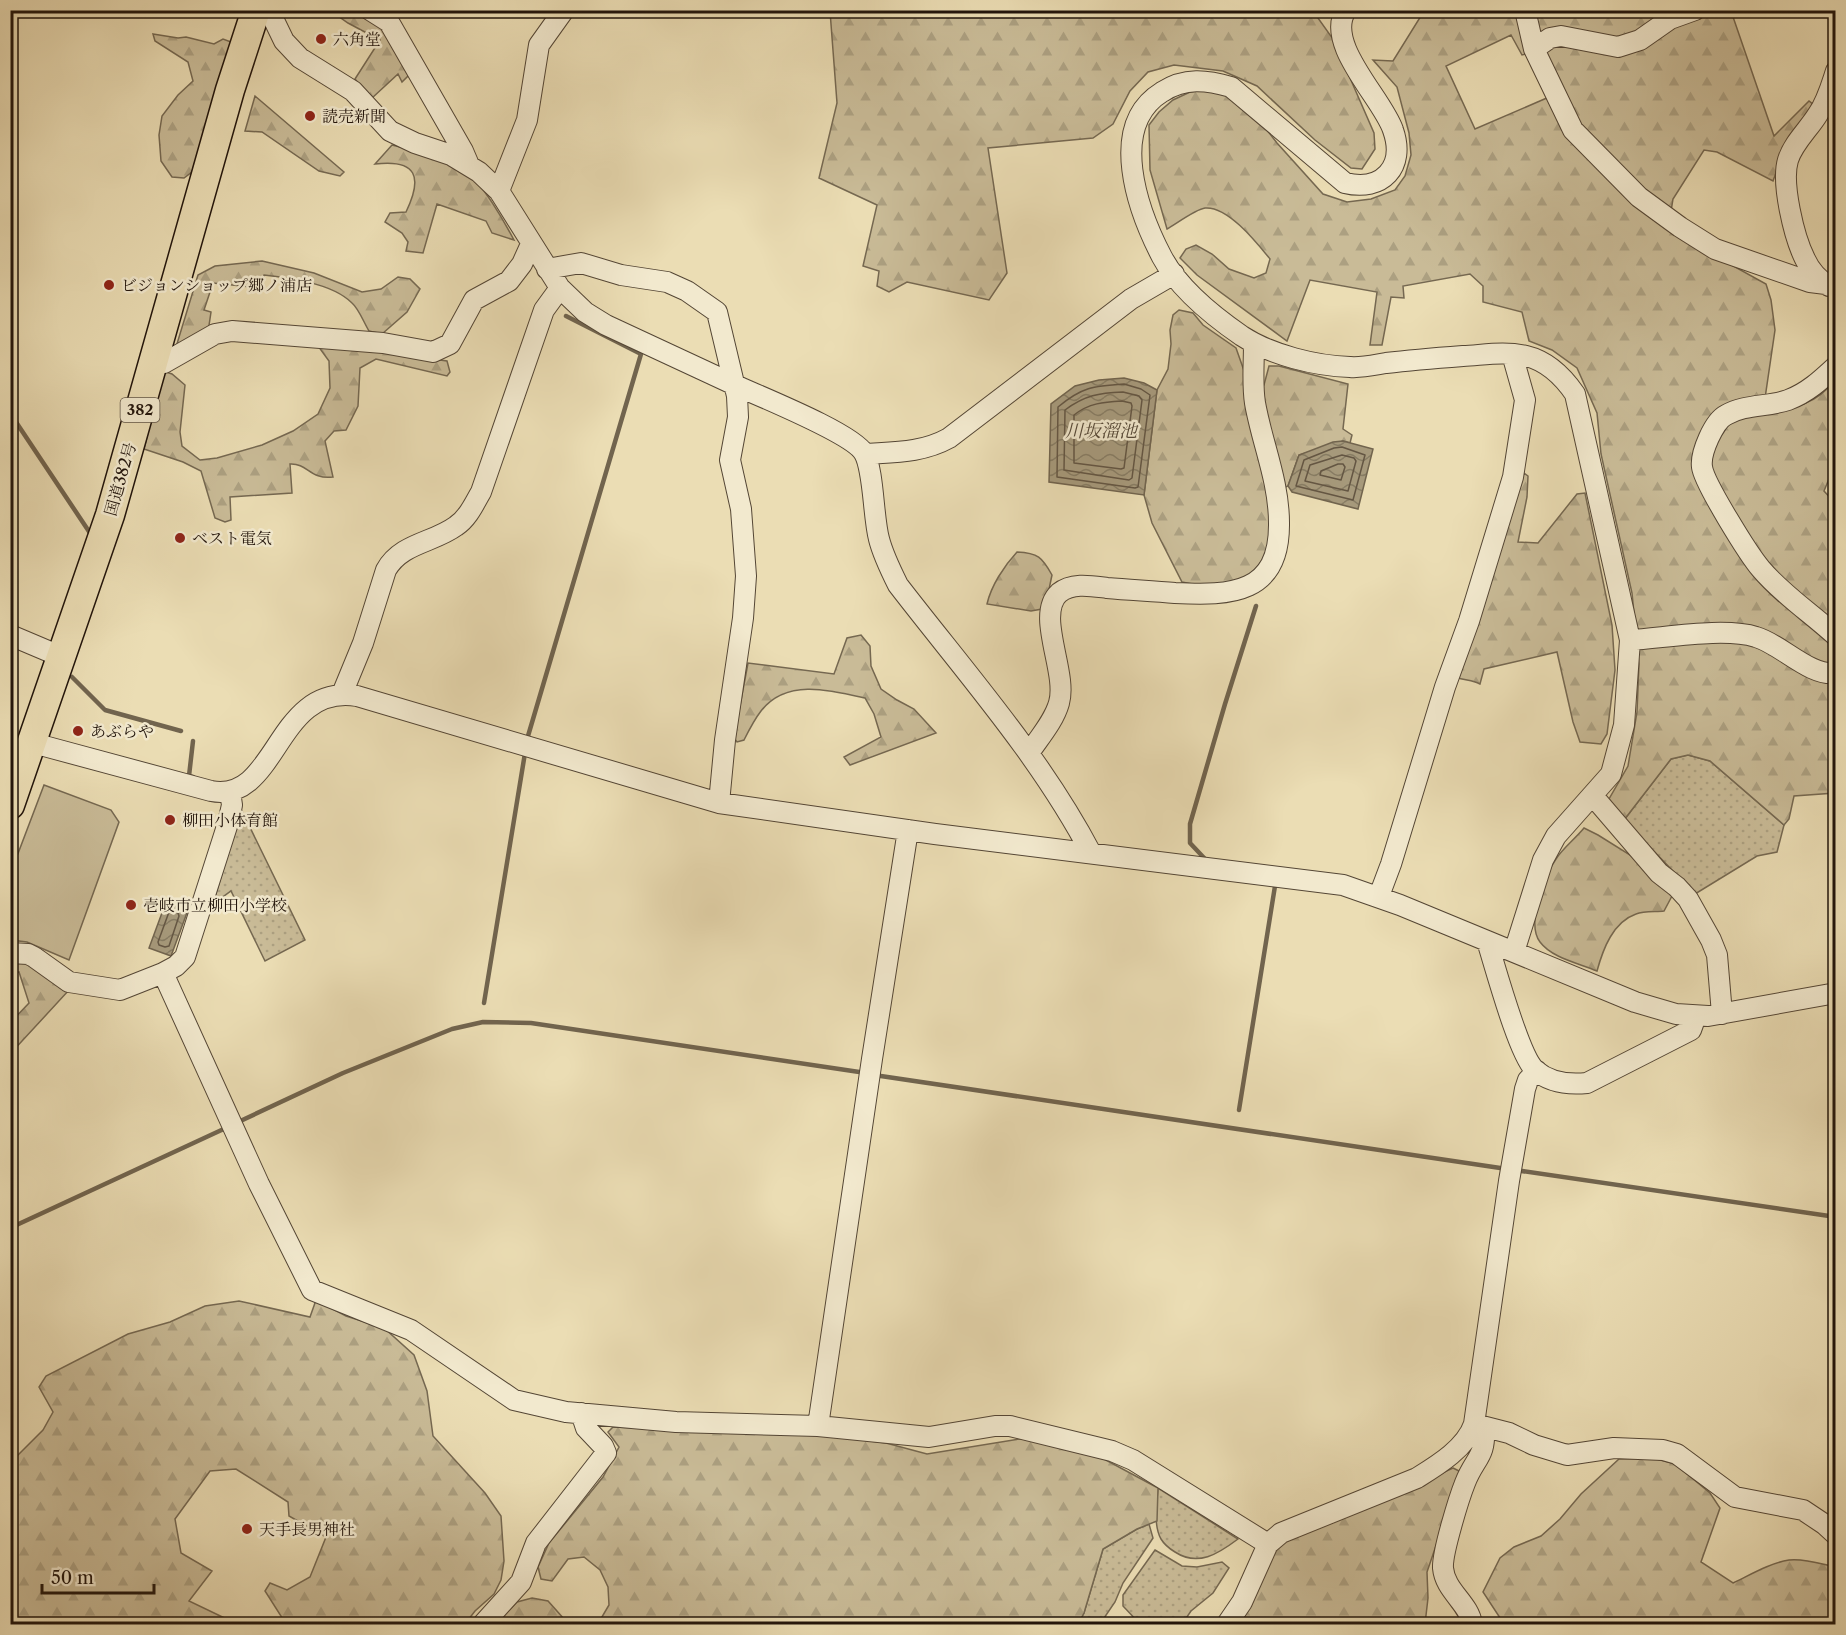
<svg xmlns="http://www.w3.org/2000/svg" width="1846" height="1635" viewBox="0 0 1846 1635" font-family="'Libre Caslon Text','Noto Serif JP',serif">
	<defs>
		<pattern id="grass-dots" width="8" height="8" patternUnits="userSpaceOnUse" patternTransform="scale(1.5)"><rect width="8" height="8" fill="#c9bb97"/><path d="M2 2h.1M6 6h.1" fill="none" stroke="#aca081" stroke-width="1.8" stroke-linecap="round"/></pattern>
		<pattern id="forest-firs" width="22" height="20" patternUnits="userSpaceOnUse" patternTransform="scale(1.5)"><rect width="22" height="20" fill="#c9bb97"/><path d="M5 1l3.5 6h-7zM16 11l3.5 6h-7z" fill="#aca081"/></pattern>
		<pattern id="water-waves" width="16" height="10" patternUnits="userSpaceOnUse" patternTransform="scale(1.5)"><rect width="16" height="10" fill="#a6997b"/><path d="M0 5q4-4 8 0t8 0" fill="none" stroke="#877c63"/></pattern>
	</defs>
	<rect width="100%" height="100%" fill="#ebddb4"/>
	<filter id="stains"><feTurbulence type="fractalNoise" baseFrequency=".00333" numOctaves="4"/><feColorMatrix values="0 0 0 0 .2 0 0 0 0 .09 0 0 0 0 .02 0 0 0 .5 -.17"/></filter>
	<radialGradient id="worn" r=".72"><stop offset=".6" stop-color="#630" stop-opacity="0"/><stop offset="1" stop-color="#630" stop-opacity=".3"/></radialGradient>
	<path fill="url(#grass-dots)" stroke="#756851" stroke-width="1.5" d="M1688,755L1710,761L1784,825L1777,852L1757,856L1695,894L1624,820L1671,759Z
		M241,809L305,940L265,961L231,891L213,904Z
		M1158,1488L1238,1539C1218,1554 1198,1567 1175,1552C1170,1549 1164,1544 1161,1539C1153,1525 1157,1503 1158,1488Z
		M1149,1524L1153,1538L1123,1583L1115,1602L1100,1624H1078L1084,1613L1103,1549L1137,1529Z
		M1155,1550L1182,1566L1197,1567L1222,1562L1229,1568L1213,1593L1191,1611L1182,1624H1140L1123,1606V1595Z"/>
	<path fill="url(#forest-firs)" stroke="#756851" stroke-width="1.5" fill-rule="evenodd" d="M331,11H358L385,26L410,74L402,82L398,74L371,99L355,79L380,40L348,23Z
		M830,11H1313L1333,39L1374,133L1375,149L1362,169L1351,168L1315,140L1257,86L1223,71L1174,65L1148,72L1130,91L1113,124L1093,138L988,148L1007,273L989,300L907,282L889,292L877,286L879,271L863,266L877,205L819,178L837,103Z
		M1424,11H1731L1774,136L1809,101L1814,105L1786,145L1773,181L1717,152L1704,150L1673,199L1668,230L1766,284L1771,300L1775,330L1763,412C1793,408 1815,406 1835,380V464L1824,491L1836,504L1835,793L1794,796L1789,819L1784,825L1710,761L1688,755L1671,759L1624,820L1609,799L1628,766L1637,712L1639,664L1632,593L1601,454L1597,413L1577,368L1552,350L1529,341L1522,312L1483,302V286L1470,274L1403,286L1404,298L1391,297L1382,345H1370L1377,292L1310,280L1287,341L1197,275L1180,258L1186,249L1196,245L1212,254L1229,269L1254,278L1266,273L1270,259C1257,243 1228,206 1205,208C1196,209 1176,224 1167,229L1150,170L1149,125L1159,112L1173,100L1190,92L1210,89L1228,93L1260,121L1277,143L1323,194L1347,202L1371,199L1395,190L1405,176L1411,155L1409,133L1397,87L1373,60L1393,61ZM1511,35L1522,55L1542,50L1556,94L1475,129L1446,66Z
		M153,34L178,38L186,37L214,44L223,39L231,42L192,172L184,178L172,177L161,161L159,135L162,116L178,95L193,81L188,62L155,41Z
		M255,96L344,172L340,176L319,171L262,132L245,131Z
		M392,145C417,151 444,158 466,172C482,182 505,223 514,240L492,233L486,221L437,204L423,253L406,251L408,242L402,233L385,222L390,213L406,212C423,177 417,159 375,164Z
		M262,261L314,273L362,292L381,289L398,277L410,279L420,289L407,312L382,334L369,331C364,323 359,309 352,303C332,283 290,278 264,275L260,288L213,283L204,310L211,312L208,332L176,347L198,275L215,266Z
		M1179,310L1193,313L1203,325L1236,348L1248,382L1264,385L1269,366H1279L1348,384L1343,429L1352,435L1350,443L1343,441L1299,455L1288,486L1270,494C1270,509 1272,527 1269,542C1259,586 1219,590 1182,582L1152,523L1144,495L1157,390L1168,369L1171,344L1170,330L1173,315Z
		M332,345L447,361L450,372L447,376L376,359L360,368L358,406L346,430L334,431L325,441L333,477C310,480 308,463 290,464L292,493L230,497L231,520L225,522L215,518L201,471L183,462L144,449L163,371L172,374L185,385L180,432L182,446L200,460L217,458L262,445L293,431L318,414L330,388L329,361L318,346Z
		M1524,473L1528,476L1527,497L1518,542L1538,543L1577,494L1585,493L1612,625L1615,670L1607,734L1601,744L1580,742L1573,722L1557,652L1484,669L1480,684C1471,679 1465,681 1456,677Z
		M1017,552C1038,553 1042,557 1052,575L1048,594L1042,609L1031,611L987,604C991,586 1004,566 1017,552Z
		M861,635L870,646L871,666L881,689L897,700L914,709L936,733L850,765L844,757L881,737L874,714L865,698C831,690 786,678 761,711C754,720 749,730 744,740L737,742L734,738L748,663L834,674L847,638Z
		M1584,828L1598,835L1635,858L1672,896L1664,911C1656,912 1644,911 1636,914C1613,922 1603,949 1597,971C1578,963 1552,958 1540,942C1526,924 1544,876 1556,859C1563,848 1575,839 1584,828Z
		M11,958L28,960L70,989L11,1053L10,1023L29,1003L19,972L11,974Z
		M316,1300L346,1316L384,1328L414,1355L427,1391L433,1436L485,1493L501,1516L504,1561L501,1580L494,1594L475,1611L465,1624H286L265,1591L270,1583L287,1590L310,1577L326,1537L289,1516L288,1502L236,1469L210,1471L175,1519L181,1553L212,1571L189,1601L237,1624H17L10,1614V1463L43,1430L53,1412L39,1387L46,1376L128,1334L170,1322L205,1306L239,1301L310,1317Z
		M613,1427L831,1436L886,1443L927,1454L1025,1438L1104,1459L1158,1488L1157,1521L1137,1529L1103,1549L1084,1613L1078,1624H589L599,1622L609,1605L608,1587L600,1570L584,1557L568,1559L552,1581L541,1579L538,1567L549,1543L603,1477L619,1447L608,1432Z
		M1653,1458L1675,1464L1710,1493L1720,1508L1701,1562L1733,1583C1750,1575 1770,1563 1789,1560C1804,1558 1821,1564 1835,1567V1624H1504L1483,1592L1500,1558L1514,1547L1541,1536L1560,1519L1581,1494L1619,1459Z
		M1453,1468L1461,1472L1427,1572L1428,1598L1425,1624H1238L1242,1619L1274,1551L1286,1539L1405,1490Z
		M532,1598L548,1601L565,1620L582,1624H496L517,1602Z"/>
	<path fill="#c9bb97" stroke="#756851" stroke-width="1.5" d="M44,785L111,810L119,822L69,960L27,942L11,940V872Z"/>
	<path fill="url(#water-waves)" stroke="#71644e" stroke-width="1.5" d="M1124,378L1144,383L1157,390L1144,495L1049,482L1051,404L1075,386L1099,380Z
		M1343,441L1373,449L1358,509L1292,492L1288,486L1299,455L1333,442Z
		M166,902L188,910L171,956L149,948Z"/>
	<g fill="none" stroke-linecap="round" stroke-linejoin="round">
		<path stroke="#645643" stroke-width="1.5" d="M1124,384L1141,389L1150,395L1138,487L1135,488L1057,477L1058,407C1082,387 1093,386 1124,384Z
			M1123,392L1139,396L1142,400L1132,478L1129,480L1064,470L1065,410C1085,395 1099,393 1123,392Z
			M1122,401L1131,403L1132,406L1124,468L1121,469L1074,463V415C1089,403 1104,402 1122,401Z
			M1342,447L1365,455L1353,500L1296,486L1304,460L1334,448Z
			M1342,455L1354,458L1356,461L1348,491L1305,481L1310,465Z
			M1338,464H1343L1345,467L1341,480L1320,475L1321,471Z
			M172,911L178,913L179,916L169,946L165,947L159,945L158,942L169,912Z"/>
		<path stroke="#71644e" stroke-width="4.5" d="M10,413L92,536
			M72,677L105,710L181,731
			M528,736L641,354L566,316
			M193,741L189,776L193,777
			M1206,860L1190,843V824L1225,704L1256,606
			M484,1003L525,753
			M874,1075L1507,1169
			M1239,1110L1275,886
			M236,1123L343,1073L452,1029L483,1022L531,1023L866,1073
			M1515,1170L1836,1217
			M10,1228L228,1127"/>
		<defs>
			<path id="minor" d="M269,10L284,41L300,58L353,91L390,131L415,143L451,155L479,172L499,191L560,288L585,312L606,325C649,345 692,365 735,385C761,397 852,433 864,453C874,470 873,517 879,539C883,555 891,571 898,585C965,672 1040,756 1091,853
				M370,10L389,22L463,151L469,165
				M1346,10C1324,44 1383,99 1393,130C1406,167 1382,192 1345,183L1231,87C1207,80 1185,77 1162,92C1107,126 1138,211 1162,257C1179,289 1213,316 1242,336C1271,355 1316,366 1350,367C1362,368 1374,365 1386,363C1412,360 1437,358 1463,356C1484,355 1505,351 1526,356C1547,361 1564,378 1575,394L1630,640L1624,725L1611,774L1556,836L1543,860L1514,952
				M1525,10L1534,49L1573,130L1639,197L1680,227L1715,249L1810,282L1826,284
				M1534,49L1550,38L1561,36L1618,47L1640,40L1670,19L1695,10
				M499,191L527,120L539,45L564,10
				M547,269L581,263L621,275L667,282L687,291L717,312L737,396L738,417L730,460L741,509L746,576L743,618L725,740L719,803
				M1829,286C1819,280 1810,270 1805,259C1794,237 1781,183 1788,160C1793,143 1809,129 1818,114C1827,101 1831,86 1836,71
				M153,360L164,363L215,334L232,331L383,343L433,352L450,344L474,300L509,281L522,264L531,244
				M1836,366C1821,380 1807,393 1788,400C1768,407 1745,404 1726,415C1714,421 1700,453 1702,467C1704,483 1749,555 1761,569C1783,595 1811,613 1836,636
				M865,454C894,452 922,453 949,438L1131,299L1174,274
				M10,635L62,657
				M1630,640C1665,638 1724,627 1756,637C1781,644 1810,677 1836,673
				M342,694L363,643L386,570C401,543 433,543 456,526C468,518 474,504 481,492L544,310L560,288
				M33,743L211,791C278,804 275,683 357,696L719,803L935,834L1343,885L1400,905L1635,1002L1676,1014L1708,1016L1836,993
				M1029,753C1039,738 1054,721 1059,703C1068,672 1035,615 1059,593C1072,582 1092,586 1107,588C1130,590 1152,591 1175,593C1231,596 1280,594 1279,523C1279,481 1262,443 1255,403C1252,384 1254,363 1254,344
				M1593,796L1659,873L1677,887L1688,899L1711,940L1717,955L1722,1014
				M1379,896L1391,864L1445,687L1469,621L1513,477L1525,400L1512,354
				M1487,941C1495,966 1519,1056 1535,1070C1550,1083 1568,1085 1587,1083L1691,1030L1696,1016
				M10,953L28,954L34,957L69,982L120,990L163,973L176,966L185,957L228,823L232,805L230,792
				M163,973L259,1184L312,1290L411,1330L514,1400L566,1412L676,1422L818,1426L929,1437L995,1426H1010L1112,1451L1133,1460L1268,1544
				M1474,1424L1509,1433L1534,1445L1567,1455L1614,1448L1663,1450L1677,1454L1735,1497L1803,1510L1824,1524L1836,1535
				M818,1426L872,1059L908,830
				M483,1624L521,1582L536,1543L606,1453L603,1446L586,1428L581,1413
				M1227,1624L1242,1602L1268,1544L1281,1533L1417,1478C1438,1465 1466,1448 1474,1424L1509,1181L1525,1089L1528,1080L1537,1071
				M1472,1624C1469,1603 1445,1591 1443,1568C1442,1553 1459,1498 1465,1483C1475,1457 1486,1458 1484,1427"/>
			<path id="highway" d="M10,805L110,515L230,90L256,10"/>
		</defs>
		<use href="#minor" stroke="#544635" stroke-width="22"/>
		<use href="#highway" stroke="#21140b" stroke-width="31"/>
		<use href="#minor" stroke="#f2e9ce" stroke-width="20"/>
		<use href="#highway" stroke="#ebddb4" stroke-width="28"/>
	</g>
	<g fill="#8f2418" stroke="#f2e9ce" stroke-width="2">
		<circle cx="321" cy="39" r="6"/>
		<circle cx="310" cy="116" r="6"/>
		<circle cx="109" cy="285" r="6"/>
		<circle cx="180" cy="538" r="6"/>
		<circle cx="78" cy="731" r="6"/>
		<circle cx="170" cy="820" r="6"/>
		<circle cx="131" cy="905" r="6"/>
		<circle cx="247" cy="1529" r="6"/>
	</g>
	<g text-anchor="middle" stroke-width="5" stroke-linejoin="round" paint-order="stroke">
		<rect fill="#f2e9ce" stroke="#605446" stroke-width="1.5" x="120.5" y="398" width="39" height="24" rx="4.5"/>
		<g font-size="15" font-weight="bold" fill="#21140b">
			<text x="140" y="415">382</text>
		</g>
		<g font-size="16" fill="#21140b" stroke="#f2e9ce" text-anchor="start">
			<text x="333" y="45">六角堂</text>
			<text x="322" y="122">読売新聞</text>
			<text x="121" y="291">ビジョンショップ郷ノ浦店</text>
			<text x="192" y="544">ベスト電気</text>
			<text x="90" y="737">あぶらや</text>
			<text x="182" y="826">柳田小体育館</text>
			<text x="143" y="911">壱岐市立柳田小学校</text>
			<text x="259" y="1535">天手長男神社</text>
		</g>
		<g font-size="16" fill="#21140b" stroke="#f2e9ce">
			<text transform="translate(120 479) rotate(-74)" y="6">国道382号</text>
		</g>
		<g font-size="18" font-style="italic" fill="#564938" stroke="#f2e9ce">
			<text x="1101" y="437">川坂溜池</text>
		</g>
	</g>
	<rect width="1846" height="1635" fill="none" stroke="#ebddb4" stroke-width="36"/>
	<rect x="12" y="12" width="1822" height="1611" fill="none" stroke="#21140b" stroke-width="3"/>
	<rect x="18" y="18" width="1810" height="1599" fill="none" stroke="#21140b" stroke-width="1.5"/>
	<path d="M42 1584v9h112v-9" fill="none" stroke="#21140b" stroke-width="3"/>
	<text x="51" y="1584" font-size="18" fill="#21140b" stroke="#f2e9ce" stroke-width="4.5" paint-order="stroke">50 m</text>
	<rect width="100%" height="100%" filter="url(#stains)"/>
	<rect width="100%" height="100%" fill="url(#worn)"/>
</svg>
